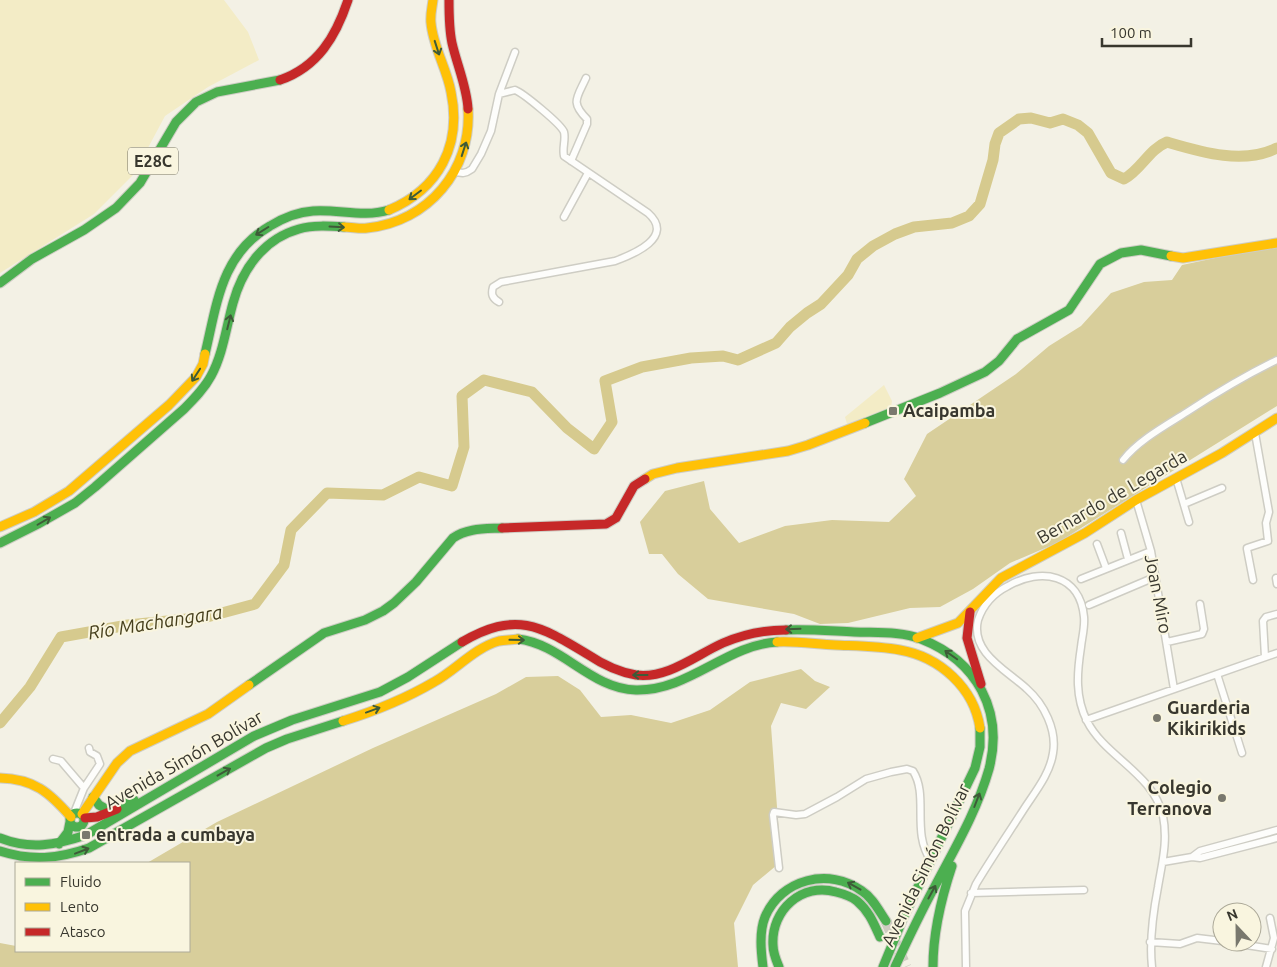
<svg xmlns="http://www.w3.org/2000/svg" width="1277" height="967" viewBox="0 0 1277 967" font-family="Ubuntu,sans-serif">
	<rect width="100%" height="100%" fill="#f3f1e5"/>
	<path fill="#f3ecc6" d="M0,0H224L248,32L259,60L208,87L165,116L134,174L94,214L0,273Z
		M884,385L892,401L891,407L847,424L845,417Z"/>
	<path fill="#d8ce9b" d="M1277,245V406L1057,543L1010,563L973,589L940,607L910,608L848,623L820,624L794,614L708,599L678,574L662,554H649L640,522L665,491L704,481L710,509L739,543L785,526L832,520L889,522L916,496L904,479L927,434L1016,374L1049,346L1081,326L1111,293L1144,282L1172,280L1182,265Z
		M801,669L815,681L830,687L806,709L781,703L771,726L779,834L777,865L753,885L734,923L738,967H0V943L16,946V951H189V863H147L217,822L373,748L496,694L526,677L558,676L580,690L601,717L631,715L671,723L710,710L750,682Z"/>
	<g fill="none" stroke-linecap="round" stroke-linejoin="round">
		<path stroke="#d6ca8e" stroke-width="11" d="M0,723L30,687L61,637L128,625L207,617L255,604L284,565L291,530L327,493L383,495L419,477L452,486L464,447L462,396L484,380L532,392L567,428L594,449L612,422L605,381L642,367L691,358L723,356L738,360L776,343L790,327L807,313L821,304L848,275L857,259L873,246L895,234L914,227L952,223L969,216L980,204L993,160L995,144L999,133L1019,119L1031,118L1050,123L1063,119L1078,125L1088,133L1111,173L1124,179C1141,170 1149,149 1167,142C1201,152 1243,165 1277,148"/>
		<path stroke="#ceccc0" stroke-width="11" stroke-dasharray="11 5.5" stroke-linecap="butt" d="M886,921L906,967"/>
		<defs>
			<path id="street" d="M499,94L515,52
				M571,161L587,124V119C570,102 577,98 586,78
				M455,172L463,173L467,172L472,169L481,154L491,131L499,94L515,90C523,93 561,124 564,132C566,140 562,148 564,156L648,213C675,237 634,254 615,261L501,282L493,287C491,294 492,298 499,302
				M564,217L588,173
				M1123,460C1139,440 1165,426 1187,412C1216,393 1246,375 1277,360
				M1176,478L1189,522
				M1136,500L1151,551L1174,689
				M1184,504L1222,488
				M1121,533L1128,559
				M1097,544L1106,568
				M1276,578L1277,584
				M1081,579L1151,551
				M1253,580L1247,549V548L1268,541L1266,523L1269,512L1255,433
				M1089,605L1155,577
				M1167,642L1202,634L1204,629L1200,604
				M1265,657L1263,621L1266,617L1277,614
				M1217,674L1242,753
				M1086,720L1277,653
				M53,759L61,761L84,788L74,813
				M84,788L100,764L97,756L90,752L89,748
				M1192,857L1200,851L1277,830
				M1163,862L1192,857L1200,858L1277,838
				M779,868L773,815L774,812L796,815L805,814L837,797L866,779L891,772L907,769L913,771C929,796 911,832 931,861
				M971,893L1084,890
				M1150,942L1180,944L1197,938L1222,941
				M1227,942L1272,949
				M966,967L965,911L976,884C991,859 1008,834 1024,809C1035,792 1050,774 1053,753C1057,730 1044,704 1027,689C1008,671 970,653 978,620C983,605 994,593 1008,586C1041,567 1080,574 1084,617C1085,627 1082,637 1081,647C1077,673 1075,697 1087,721C1105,757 1153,773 1163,816C1168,841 1162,863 1158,887C1153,913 1149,940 1152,967
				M1266,967L1274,938L1270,918"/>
			<path id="fast" d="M0,283L32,259L84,230L116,208L140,183L176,122L196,102L217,92L280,80
				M205,354C217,304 221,254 270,226C283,218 298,212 313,211C339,209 363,218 389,210
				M865,423L940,393L985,372L999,361L1017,339L1069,310L1100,264L1121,253L1141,250L1171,256
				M0,543L38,524L75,503L95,487L184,409C194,399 204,389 211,376C223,354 226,328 233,303C242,270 263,239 299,229C313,225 329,226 344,227
				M786,630C809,629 831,631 854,632C876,633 901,631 921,639C977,661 1004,711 989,769C977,811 955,848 935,886C921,912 908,939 895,967
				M518,639C562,644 591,689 636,690C689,691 726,645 777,642
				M249,685L324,633L365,620L383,611L394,603L416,582L453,538C467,528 485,529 502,528
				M93,797L99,805L106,809L134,800
				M70 820a7 7 0 1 1 14 0a7 7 0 1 1-14 0Z
				M0,838C30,850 56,845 86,835L254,736L292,720L380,692L408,677L462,642
				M59,844L68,832L70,822
				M0,851C31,861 58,859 89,848L266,748L287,739L343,721
				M763,967C761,951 759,932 765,917C781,879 829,867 862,891C873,898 879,911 886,921
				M779,967C776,960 773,953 773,945C771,910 802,882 836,892C844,894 851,896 857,901C869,911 874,924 880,937
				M883,967L904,916L975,768L980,747V728
				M933,967C933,932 941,899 952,866"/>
			<path id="slow" d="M389,210C439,189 462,145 451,92C447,69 433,47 431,23C430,15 432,8 433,0
				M344,227C352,227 360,229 367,228C428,222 472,170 468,109
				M1171,256L1183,258L1277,243
				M645,479L653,474L677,468L788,451L808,445L865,423
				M0,527L34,512L69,491L169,405L196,377L203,364L205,354
				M917,638L958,623L1001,578L1085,533L1136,500L1222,453L1277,418
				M777,642C796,641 815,644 835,645C856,646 879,646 900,650C940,657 974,688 980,728
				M343,721C375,711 405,699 434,682C456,670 474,648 499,641C505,640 512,640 518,639
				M0,778C34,779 49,792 71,817
				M82,814L117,763L130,751L208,714L249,685"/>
			<path id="jam" d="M449,0C449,15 449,29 452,43C457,65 467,87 468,109
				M280,80C318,67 336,36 348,0
				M502,528L606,524L616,518L634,486L645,479
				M970,612L967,638L981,684
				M462,642C516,611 539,625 587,654C602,664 618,672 636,675C668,679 696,655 723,643C744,634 764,630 786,630
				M85,818L97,817L117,809"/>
		</defs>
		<use href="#street" stroke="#cecdc4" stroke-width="9"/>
		<use href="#fast" stroke="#cecdc4" stroke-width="11"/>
		<use href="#slow" stroke="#cecdc4" stroke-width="11"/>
		<use href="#jam" stroke="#cecdc4" stroke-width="11"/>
		<use href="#street" stroke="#fdfdfb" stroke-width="6"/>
		<use href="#fast" stroke="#4caf50" stroke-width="9"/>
		<use href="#slow" stroke="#ffc107" stroke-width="9"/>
		<use href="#jam" stroke="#c62828" stroke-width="9"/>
	</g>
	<defs><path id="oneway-shaft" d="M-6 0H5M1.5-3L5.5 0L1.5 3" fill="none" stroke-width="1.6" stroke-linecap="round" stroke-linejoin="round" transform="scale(1.25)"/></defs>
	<g stroke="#3e5b38">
		<use href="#oneway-shaft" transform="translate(437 48) rotate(72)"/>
		<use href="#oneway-shaft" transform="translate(464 149) rotate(-72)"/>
		<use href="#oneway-shaft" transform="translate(415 195) rotate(143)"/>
		<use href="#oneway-shaft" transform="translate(337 227) rotate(3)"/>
		<use href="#oneway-shaft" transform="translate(262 231) rotate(148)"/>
		<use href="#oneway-shaft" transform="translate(229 322) rotate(-76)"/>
		<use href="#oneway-shaft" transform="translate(196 375) rotate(123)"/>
		<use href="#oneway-shaft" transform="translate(44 521) rotate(-30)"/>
		<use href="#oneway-shaft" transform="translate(793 629) rotate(178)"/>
		<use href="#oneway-shaft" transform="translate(517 640) rotate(1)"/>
		<use href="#oneway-shaft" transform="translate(951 655) rotate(-145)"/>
		<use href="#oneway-shaft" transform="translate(640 675) rotate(-180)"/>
		<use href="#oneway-shaft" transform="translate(373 710) rotate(-20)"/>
		<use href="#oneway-shaft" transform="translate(224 772) rotate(-29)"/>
		<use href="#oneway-shaft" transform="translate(977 800) rotate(-69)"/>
		<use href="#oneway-shaft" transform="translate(82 851) rotate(-21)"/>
		<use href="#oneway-shaft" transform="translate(854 886) rotate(-151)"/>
		<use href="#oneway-shaft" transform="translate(932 892) rotate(-61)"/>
	</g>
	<g fill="#79786e" stroke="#f9f5df" stroke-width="2">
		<rect x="888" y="406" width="10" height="10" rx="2.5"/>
		<circle cx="1157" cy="718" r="5"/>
		<circle cx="1222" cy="798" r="5"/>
		<rect x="81" y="830" width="10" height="10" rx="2.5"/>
	</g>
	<g text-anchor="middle" stroke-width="4" stroke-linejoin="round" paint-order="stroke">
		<rect fill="#f9f5df" stroke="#727063" stroke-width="1" x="128" y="147.5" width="50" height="27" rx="4"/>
		<g font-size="16" font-weight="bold" fill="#38372e">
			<text x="153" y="167">E28C</text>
		</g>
		<g font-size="18" font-weight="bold" fill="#38372e" stroke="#f9f5df" text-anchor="start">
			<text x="903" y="417">Acaipamba</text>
			<text x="1167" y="714">Guarderia<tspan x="1167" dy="21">Kikirikids</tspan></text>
			<text x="1212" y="794" text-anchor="end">Colegio<tspan x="1212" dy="21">Terranova</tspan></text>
			<text x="96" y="841">entrada a cumbaya</text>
		</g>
		<g font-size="18" fill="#38372e" stroke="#f9f5df">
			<text transform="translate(1112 497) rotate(-30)" y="6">Bernardo de Legarda</text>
			<text transform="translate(1158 594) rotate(79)" y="6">Joan Miro</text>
			<text transform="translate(184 760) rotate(-30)" y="6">Avenida Simón Bolívar</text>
			<text transform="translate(926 865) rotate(-64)" y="6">Avenida Simón Bolívar</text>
		</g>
		<g font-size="19" font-style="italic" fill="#47401d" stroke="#f9f5df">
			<text transform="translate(155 622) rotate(-9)" y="7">Río Machangara</text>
		</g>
	</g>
	<rect x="15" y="862" width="175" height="90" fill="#f9f5df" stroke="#aca998"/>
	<rect x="25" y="878" width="25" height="8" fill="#4caf50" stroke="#aca998"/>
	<text x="60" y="887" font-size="15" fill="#38372e">Fluido</text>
	<rect x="25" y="903" width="25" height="8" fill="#ffc107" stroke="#aca998"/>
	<text x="60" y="912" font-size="15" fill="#38372e">Lento</text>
	<rect x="25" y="928" width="25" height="8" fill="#c62828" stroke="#aca998"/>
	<text x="60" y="937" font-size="15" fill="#38372e">Atasco</text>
	<g transform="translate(1237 927) rotate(338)"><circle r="24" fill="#f9f5df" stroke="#aca998"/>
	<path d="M0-4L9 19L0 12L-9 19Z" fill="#79786e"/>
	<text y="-8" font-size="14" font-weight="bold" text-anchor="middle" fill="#38372e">N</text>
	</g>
	<path d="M1102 38v8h89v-8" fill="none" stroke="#38372e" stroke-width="2.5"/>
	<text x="1110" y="38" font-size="15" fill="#38372e" stroke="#f9f5df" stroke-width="4" paint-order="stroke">100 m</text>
</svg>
